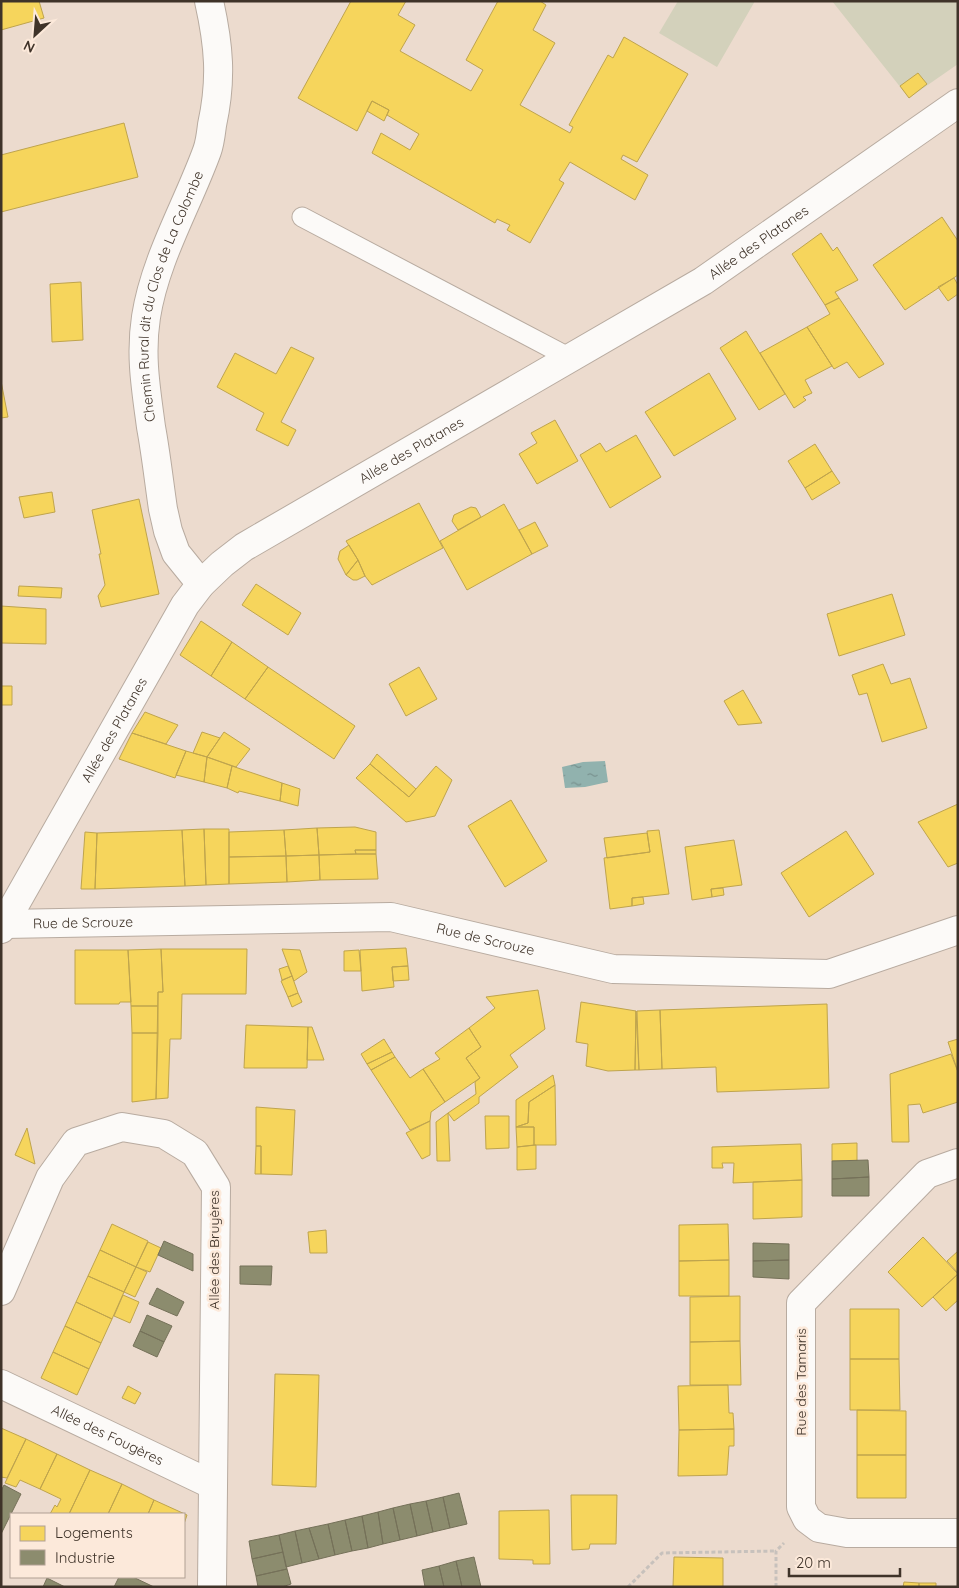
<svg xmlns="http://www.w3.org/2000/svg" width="959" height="1588" viewBox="0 0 959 1588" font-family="Quicksand,sans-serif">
	<defs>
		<pattern id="water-ripples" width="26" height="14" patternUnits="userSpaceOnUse" patternTransform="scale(1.25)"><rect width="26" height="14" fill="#91b2ae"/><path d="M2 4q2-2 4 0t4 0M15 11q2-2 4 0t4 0" fill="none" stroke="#78918e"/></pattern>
	</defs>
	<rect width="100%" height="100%" fill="#ecdbce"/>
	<path fill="#d3d1bb" d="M678,1H755L717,67L659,33Z
		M832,1H958V64L909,98Z"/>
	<path fill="url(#water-ripples)" d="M605,761L608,782L585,787L565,788L562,767L583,762Z"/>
	<path fill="#f6d55c" stroke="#bfa44d" d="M1,1H39L44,18L1,30Z
		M351,1H406L398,15L415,25L400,51L471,91L483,70L466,60L498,1H540L546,5L533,30L555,43L520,105L570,133L573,127L569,125L608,55L613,58L624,37L688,74L637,162L623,155L621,159L648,175L635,200L570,162L559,180L564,183L530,243L507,230L510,225L497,219L495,223L372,153L381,133L410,150L419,134L387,115L389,110L372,101L357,131L298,98Z
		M918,73L927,84L909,98L900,86Z
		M372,101L389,110L384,121L367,111Z
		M124,123L138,177L1,212V155Z
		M942,217L958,241V275L905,310L873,265Z
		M821,233L833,251L837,247L858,280L835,292L839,298L825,305L792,254Z
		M954,278L958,285V294L948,301L938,287Z
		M81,282L83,340L52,342L50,284Z
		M839,298L884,364L859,378L847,362L834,369L807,327L830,314L825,305Z
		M807,327L832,366L805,380L812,393L803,397L806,400L794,408L760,353Z
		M746,331L785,394L759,410L720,348Z
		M291,347L314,358L281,422L296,430L288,446L256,430L264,413L217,387L235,353L276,374Z
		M709,373L736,419L674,456L645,412Z
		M1,381L8,417L1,418Z
		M555,420L578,461L537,484L519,454L537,443L531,433Z
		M636,435L661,477L610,508L580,455L600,443L606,452Z
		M815,444L832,471L805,488L788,461Z
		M832,471L840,483L812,500L805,488Z
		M52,492L55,512L24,518L19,497Z
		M139,499L159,594L101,607L98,596L105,585L99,554H101L92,510Z
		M419,503L443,548L372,585L365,576L358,560L346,541Z
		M504,504L532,554L467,590L440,541Z
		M471,507L476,508L481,517L458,530L452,521L454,515Z
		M535,522L548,546L532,554L519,530Z
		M349,545L358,560L346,575L338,559L340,551Z
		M358,560L365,576L357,580H353L346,575Z
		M256,584L301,613L288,635L242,605Z
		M19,586L62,588L61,598L18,596Z
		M892,594L905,635L839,656L827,614Z
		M1,606L46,609V644L1,643Z
		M201,621L232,642L211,676L180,655Z
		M232,642L268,667L245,699L211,676Z
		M883,664L891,684L910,678L927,728L882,742L867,693L859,695L852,675Z
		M268,667L355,726L334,759L245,699Z
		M419,667L437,699L406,716L389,684Z
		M1,686H12V705H1Z
		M743,690L762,723L738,725L724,701Z
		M145,712L178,725L166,744L132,733Z
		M202,732L220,738L207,757L193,753Z
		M224,732L250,749L236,767L207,757Z
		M132,733L186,751L175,778L119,759Z
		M186,751L207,757L204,782L176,775Z
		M377,754L416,789L409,797L370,764Z
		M207,757L232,766L227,788L204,782Z
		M370,764L409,797L436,766L452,780L435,816L406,822L356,778Z
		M232,766L282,783L280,801L239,791L238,793L227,788Z
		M282,783L300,789L298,806L280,801Z
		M511,800L547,861L505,887L468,826Z
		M958,804V863L948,867L918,822Z
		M355,827L376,832V850H355L356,854L319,855L317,828Z
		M317,828L319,855L286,856L284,830Z
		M204,829L206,885L185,886L182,830Z
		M204,829H229V884L206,885Z
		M182,830L185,886L95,889L97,833Z
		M284,830L286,856L229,857V832Z
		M659,830L669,894L632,898V906L610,909L604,858L650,852L647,831Z
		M846,831L874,874L809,917L781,873Z
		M85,832L97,833L95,889H81Z
		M647,833L650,852L607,858L604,838Z
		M734,840L742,885L711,889L712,897L692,900L685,847Z
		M355,850H376V854H356Z
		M356,854H376L378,879L320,880L319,855Z
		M319,855L320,880L287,882L286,856Z
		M286,856L287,882L229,884V857Z
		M723,888L724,895L712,897L711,889Z
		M643,897L644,904L632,906V898Z
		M406,948L408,966L392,967L394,987L362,991L360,950Z
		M161,949H247L246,994H182L181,1039H170L168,1098L156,1099L158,992H163Z
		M161,949L163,992H158V1006H131L128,950Z
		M282,949L300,950L307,972L294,981Z
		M75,950H128L131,1002H120L119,1004H75Z
		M359,950L361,971H344V951Z
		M288,966L292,976L282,980L279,969Z
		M408,966L409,980L393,981L392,967Z
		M292,976L298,993L288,997L281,981Z
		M538,990L545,1029L510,1055L518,1067L479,1097V1103L454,1121L448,1113L476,1094L475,1082L480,1078L466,1058L481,1047L469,1028L495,1008L486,997Z
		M298,993L302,1002L292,1007L288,997Z
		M581,1002L636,1011L635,1070L608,1071L586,1066L588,1044L576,1042Z
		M827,1004L829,1088L717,1092L716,1067L662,1069L660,1010Z
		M131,1006H158V1033H132Z
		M660,1010L662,1069L639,1070L637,1011Z
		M636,1011L639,1070H635Z
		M246,1025L308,1027L307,1068H244Z
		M308,1027H312L324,1060H307Z
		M469,1028L481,1047L466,1058L480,1078L445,1102L423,1069L440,1059L435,1053Z
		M132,1033H158L156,1099L132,1102Z
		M384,1039L392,1052L367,1064L361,1054Z
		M958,1039V1072L948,1042Z
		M392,1052L395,1057L371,1070L367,1064Z
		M951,1054L958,1072V1102L923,1113L920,1104L908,1105L909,1142H892L890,1074Z
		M395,1057L410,1078L423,1069L445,1102L431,1112L430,1121L410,1130L371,1070Z
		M553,1075L555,1085L529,1102L528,1123L516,1127V1100Z
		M555,1085L556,1145H534V1127H516L528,1123L529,1102Z
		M256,1107L295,1110L292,1175L261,1174V1146H256Z
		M448,1113L450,1161H437L436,1122Z
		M485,1116H509V1148L486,1149Z
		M430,1121V1155L422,1159L406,1133Z
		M516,1127H534V1145L517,1147Z
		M27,1128L35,1164L15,1155Z
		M857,1143V1161H832V1144Z
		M801,1144L802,1180L733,1183L734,1163H722L723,1168H712V1147Z
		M536,1145V1169L517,1170V1147Z
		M256,1146H261V1174H255Z
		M802,1180V1217L753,1219V1182Z
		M112,1224L148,1241L136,1267L100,1250Z
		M728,1224L729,1260L679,1261V1225Z
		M326,1230L327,1253H310L308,1232Z
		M923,1237L958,1274L922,1307L888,1272Z
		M148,1242L161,1248L150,1272L136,1267Z
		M100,1250L136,1267L124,1292L88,1276Z
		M958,1251V1273L947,1261Z
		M729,1260V1296H679V1261Z
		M136,1267L147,1272L135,1297L124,1292Z
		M958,1274V1300L946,1311L933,1297Z
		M88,1276L124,1292L112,1319L76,1302Z
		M123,1295L139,1302L130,1323L114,1316Z
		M740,1296V1341L690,1342V1297Z
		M76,1302L112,1319L101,1343L65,1326Z
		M850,1309H899V1359H850Z
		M65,1326L101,1343L89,1369L53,1352Z
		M740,1341L741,1385H690V1342Z
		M53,1352L89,1369L77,1395L41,1378Z
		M850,1359H899L900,1410H850Z
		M275,1374L319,1375L316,1487L272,1485Z
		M728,1385L729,1413H733L734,1429L679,1430L678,1386Z
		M128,1386L141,1393L135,1404L122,1398Z
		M857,1410L906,1411V1455H857Z
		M1,1428L26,1439L7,1478L1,1477Z
		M734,1429V1446H729L727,1475L678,1476L679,1430Z
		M26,1439L57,1454L40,1489L20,1480L16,1487L5,1483Z
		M57,1454L90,1470L69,1514H50L55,1505L57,1507L61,1499L40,1489Z
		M857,1455H906V1498H857Z
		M90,1470L122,1484L108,1514H69Z
		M122,1484L154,1500L148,1514H108Z
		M571,1495H617L616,1544H590L589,1549L572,1550Z
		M154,1500L187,1515L184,1524V1514H148Z
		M549,1510L550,1564H533V1560L499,1559V1511Z
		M674,1557L723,1558V1587H673Z
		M904,1582L919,1583V1587H903Z
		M919,1583H936V1587H919Z"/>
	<path fill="#8c8c6e" stroke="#757159" d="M868,1160L869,1177L832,1179V1161Z
		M869,1177V1196H832V1179Z
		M164,1241L193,1254V1271L158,1255Z
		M753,1243L789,1244V1260L753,1261Z
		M789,1260V1279L753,1277V1261Z
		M240,1266H272L271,1285L240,1284Z
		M157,1288L184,1302L177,1316L149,1304Z
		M147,1315L172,1326L164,1342L140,1331Z
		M140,1331L164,1342L157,1357L133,1346Z
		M4,1485L21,1494L1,1534V1491Z
		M459,1493L467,1524L450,1528L443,1497Z
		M443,1497L450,1528L433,1532L426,1501Z
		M426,1501L433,1532L417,1536L410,1504Z
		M410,1504L417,1536L400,1540L393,1508Z
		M393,1508L400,1540L383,1544L378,1512Z
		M378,1512L383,1544L368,1548L362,1516Z
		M362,1516L368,1548L352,1551L345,1520Z
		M345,1520L352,1551L335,1555L328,1524Z
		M328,1524L335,1555L319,1559L309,1528Z
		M309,1528L319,1559L302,1563L295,1531Z
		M295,1531L302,1563L286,1567L279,1535Z
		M279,1535L283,1552L252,1559L249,1541Z
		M283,1552L287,1569L256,1576L252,1559Z
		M474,1557L481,1587H462L456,1561Z
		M456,1561L462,1587H444L439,1566Z
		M439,1566L444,1587H425L422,1570Z
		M287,1569L291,1584L282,1587H258L256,1576Z
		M119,1577H133L154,1587H114Z
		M47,1578L65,1587H43Z"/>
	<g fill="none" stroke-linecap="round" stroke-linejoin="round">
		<defs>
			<path id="service" d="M302,217L570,358"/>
			<g id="minor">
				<path id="s1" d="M201,584L176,553L168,531L163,509C159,482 156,454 151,427C146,389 140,356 146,317C155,259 187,206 207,151C210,143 211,133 212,125C222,79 219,46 209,1"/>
				<path id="s2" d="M4,924L391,917L613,969L829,974L958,930"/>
				<path id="s3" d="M1,929L185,605L201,584L222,564L244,547L703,281L958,103"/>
				<path d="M958,1163L927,1174L801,1303V1507L807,1519L819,1528L847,1533H958"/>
				<path d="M1,1291L50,1178L76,1142L122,1127L164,1134L195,1153L216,1187L212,1587"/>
				<path id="s4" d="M1,1384L213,1485"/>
			</g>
		</defs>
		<use href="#service" stroke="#b8aba0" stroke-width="21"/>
		<use href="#minor" stroke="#b8aba0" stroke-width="30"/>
		<path stroke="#c7c1bc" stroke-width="3" stroke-dasharray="4 2.5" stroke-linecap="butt" d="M628,1587L662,1553L776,1551
			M776,1587V1551L784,1543"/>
		<use href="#service" stroke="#fcfaf8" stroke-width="19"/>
		<use href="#minor" stroke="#fcfaf8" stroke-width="28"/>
	</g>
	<g text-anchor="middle" stroke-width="5" stroke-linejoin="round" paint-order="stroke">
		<g font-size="14" fill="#3f3329" stroke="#fce9da">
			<text dy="5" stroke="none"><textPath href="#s3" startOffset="1054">Allée des Platanes</textPath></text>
			<text dy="5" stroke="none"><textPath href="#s1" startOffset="304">Chemin Rural dit du Clos de La Colombe</textPath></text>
			<text dy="5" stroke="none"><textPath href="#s3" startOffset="649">Allée des Platanes</textPath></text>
			<text dy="5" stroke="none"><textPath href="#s3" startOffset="229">Allée des Platanes</textPath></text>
			<text dy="5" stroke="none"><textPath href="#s2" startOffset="79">Rue de Scrouze</textPath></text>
			<text dy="5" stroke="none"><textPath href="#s2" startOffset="484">Rue de Scrouze</textPath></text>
			<text transform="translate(214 1250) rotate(-90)" y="5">Allée des Bruyères</text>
			<text transform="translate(801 1382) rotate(-90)" y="5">Rue des Tamaris</text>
			<text dy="5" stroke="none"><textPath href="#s4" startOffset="118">Allée des Fougères</textPath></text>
		</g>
	</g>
	<rect width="959" height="1588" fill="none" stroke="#3f3329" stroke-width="5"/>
	<rect x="10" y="1513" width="175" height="65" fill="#fce9da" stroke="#b0a093"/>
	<rect x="20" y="1526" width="25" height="15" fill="#f6d55c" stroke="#b0a093"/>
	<text x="55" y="1538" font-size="15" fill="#3f3329">Logements</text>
	<rect x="20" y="1550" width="25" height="15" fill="#8c8c6e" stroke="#b0a093"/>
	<text x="55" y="1563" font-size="15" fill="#3f3329">Industrie</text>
	<g transform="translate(35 35) rotate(206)" stroke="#fce9da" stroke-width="4" paint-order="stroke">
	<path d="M0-4L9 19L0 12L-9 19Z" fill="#3f3329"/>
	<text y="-8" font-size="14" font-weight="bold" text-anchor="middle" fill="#3f3329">N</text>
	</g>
	<path d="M789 1568v8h111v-8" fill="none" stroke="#3f3329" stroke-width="2.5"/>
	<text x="796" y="1568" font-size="15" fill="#3f3329" stroke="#fce9da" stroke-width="4" paint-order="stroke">20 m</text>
</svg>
